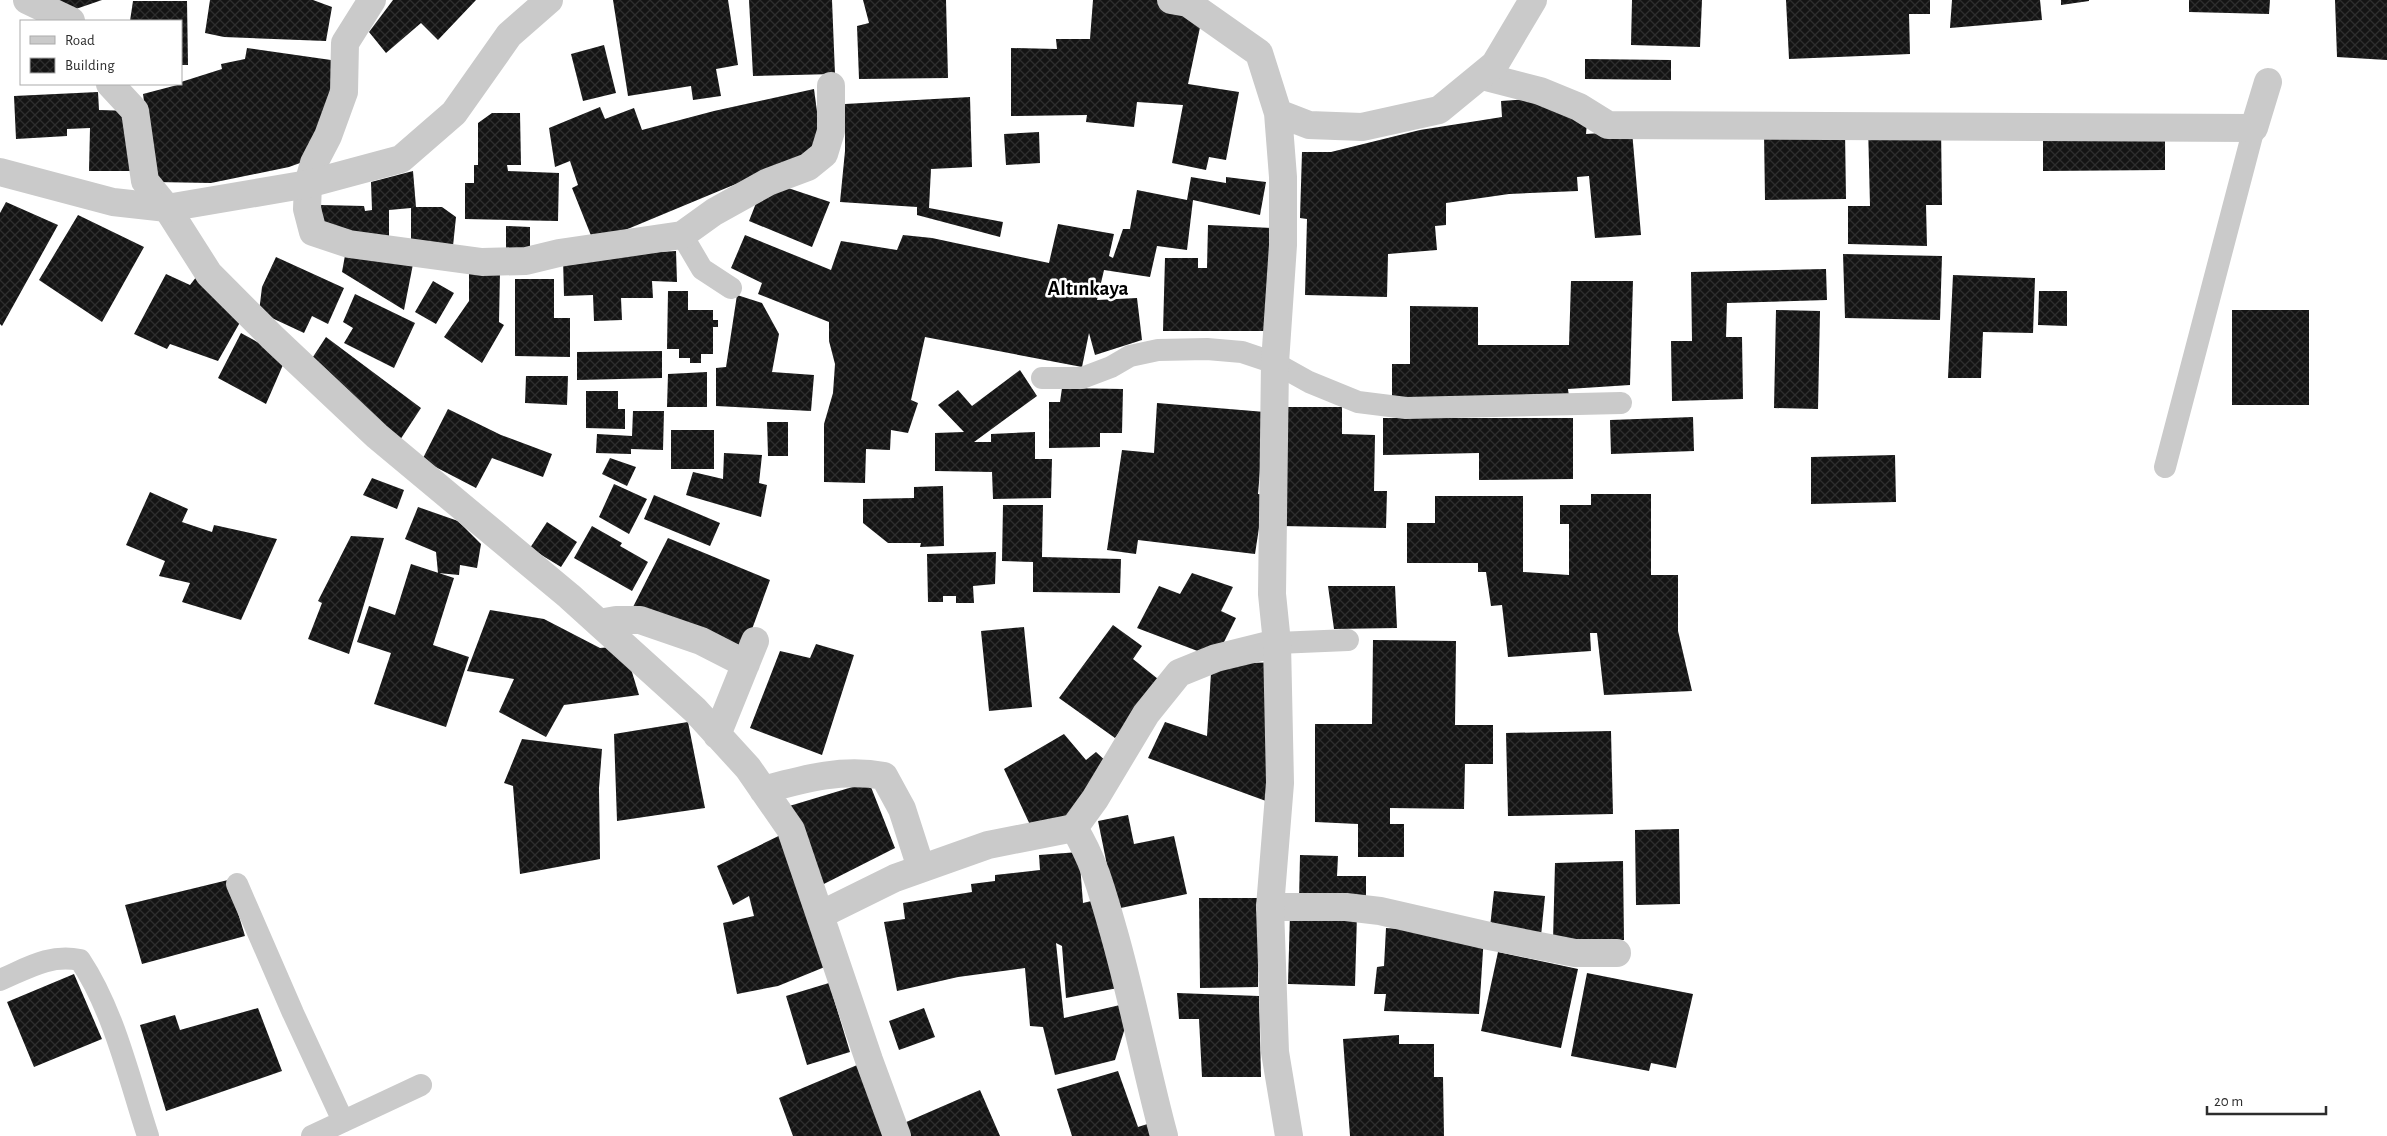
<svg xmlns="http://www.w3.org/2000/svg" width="2387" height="1136" viewBox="0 0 2387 1136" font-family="'Alegreya Sans',sans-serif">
	<defs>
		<pattern id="building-cross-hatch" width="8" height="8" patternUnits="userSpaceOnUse" patternTransform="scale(1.25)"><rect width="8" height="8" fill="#141414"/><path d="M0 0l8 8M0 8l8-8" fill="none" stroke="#2e2e2e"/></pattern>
	</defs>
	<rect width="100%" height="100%" fill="#fff"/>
	<path fill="url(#building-cross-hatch)" d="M51,0H102L70,11Z
		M210,0H313L332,7L326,41L224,37L205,33Z
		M393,0H476L438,40L421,23L386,53L369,32Z
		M613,0H728L738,65L716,69L721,96L693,100L691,86L628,96Z
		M749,0H832L835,74L753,76Z
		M863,0H946L948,78L859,79L857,26L869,23Z
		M1093,0H1171L1202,18L1188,84L1239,92L1226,160L1209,157L1206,170L1172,163L1183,105L1137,102L1134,127L1086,122L1087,115L1011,116V48L1057,49L1056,39H1090Z
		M1632,0H1702L1700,47L1631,45Z
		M1786,0H1930V14H1909L1910,54L1789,59Z
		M1952,0H2040L2042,20L1950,28Z
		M2061,0H2089V1L2061,5Z
		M2189,0H2270L2269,14L2189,12Z
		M2335,0H2387V60L2337,57Z
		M133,1H187L188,65H181V21H130Z
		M604,45L616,93L583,101L571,54Z
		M247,48L338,61L328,136L309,142L311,159L289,167L211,183L155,182L143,94L181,84V82L222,69L221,64L245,59Z
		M1585,59L1671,60V80L1585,79Z
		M814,89L821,142L798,161L731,186L594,243L572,188L578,185L570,161L555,167L549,128L600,107L605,119L634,108L642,130L714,111Z
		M98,92L99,110L131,111L135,171H89L90,128L67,129V136L16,139L14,96Z
		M970,97L972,167L931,169L929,208L1003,222L1000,237L917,215V207L840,202L845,151V104Z
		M1542,98L1587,123L1586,134L1632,131L1641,235L1595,238L1589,176L1577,177L1578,191L1509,194L1446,203V225L1435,226L1437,250L1388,254L1387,297L1305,295L1307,219L1300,218L1302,152H1331L1420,130L1502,117L1501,101Z
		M492,113H520L521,165H507L508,171L559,173L558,221L465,219V183H474V165H478V123Z
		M1868,125L1941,126L1942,205H1926L1927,246L1848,244V206H1870Z
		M2043,127L2165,128V170L2043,171Z
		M1845,131L1846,199L1765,200L1764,132Z
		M1039,132L1040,163L1006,165L1004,134Z
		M413,171L416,207H442L456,217L453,246L411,244V208L389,210V236L322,228L321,205L364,206L365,211L372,210L371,182Z
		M1191,177L1226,183V177L1266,182L1260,215L1193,200L1187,250L1157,246L1150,277L1104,270L1097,300L1137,298L1142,340L1095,355L1089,333L1082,367L925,337L911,400L918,403L908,433L891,430L890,450L866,449L865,483L824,482V424L833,393L835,364L829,341V322L758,294L762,283L731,268L745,235L831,270L841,241L897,250L903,235L932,238L1049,263L1058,224L1114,234L1109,256L1113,258L1123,229H1130L1137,190L1187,200Z
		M779,185L830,202L812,247L749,221L760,193Z
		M6,202L58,225L2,326L0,324V213Z
		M78,215L144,247L102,322L39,280Z
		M1208,225L1274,228L1270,331H1163L1165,258H1198V268H1207Z
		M506,226L530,227V255H506Z
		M346,250L414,259L404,310L342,272Z
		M676,251L677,282L652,281L653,298H621L622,320L594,321L593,295L564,296L563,258Z
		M1843,254L1942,256L1940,320L1845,318Z
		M276,257L344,288L328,324L312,316L304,333L259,312L262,287Z
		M1826,269L1827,300L1727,303L1726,337H1742L1743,399L1672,401L1671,341H1692L1691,272Z
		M469,271H500L499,322L504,325L482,363L444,337L469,301Z
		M166,274L190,285L197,276L247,310L218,361L170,344L167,349L134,334Z
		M1953,275L2035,278L2033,333L1983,332L1981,378H1948Z
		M515,279H554V318H570V357L515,356Z
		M433,281L454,293L436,324L415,312Z
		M1571,281H1633L1630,385L1568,389L1569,397H1392V364H1410V306L1478,307V345H1569Z
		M668,291H688V310H713V320H718V327H713V354H701V363H690V358H679V349H667Z
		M2039,291H2067V326L2038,325Z
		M355,294L415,323L394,368L344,343L353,328L343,322Z
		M737,295L762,303L779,334L772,372L814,375L811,411L716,406V368L726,367Z
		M1776,310L1820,311L1818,409L1774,408Z
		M2232,310H2309V405H2232Z
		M241,333L286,358L266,404L218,378Z
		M326,337L421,408L400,440L309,363Z
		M662,351V378L577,380V352Z
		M1020,370L1037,396L974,442H991V434L1035,432V459H1052L1051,498L993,499L992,472L935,471V433L964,432L938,405L958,390L972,406Z
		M707,372V407H667L668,374Z
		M526,376H568L567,405L525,403Z
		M1062,388L1123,389L1122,433H1100V447L1049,448V402H1060Z
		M586,391H618V409H625V429L586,428Z
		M1157,403L1265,412L1258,494L1264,495L1255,554L1138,540L1136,554L1107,550L1122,450L1154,453Z
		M1282,407H1342V434L1375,435L1374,491H1387L1386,528L1281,526Z
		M448,409L501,435L552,454L543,477L492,458L476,488L422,460Z
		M633,411H664L663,450L631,449V454L596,453L597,434L632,436Z
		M1693,417L1694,451L1611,454L1610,420Z
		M1383,418H1573V479L1479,480V453L1383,455Z
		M767,422H788V456H768Z
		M671,430H714V469H671Z
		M724,453L762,455L759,483L767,485L761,517L686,495L693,472L723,479Z
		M1895,455L1896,502L1811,504V457Z
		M610,458L636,467L627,486L602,474Z
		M372,478L404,490L397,509L363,495Z
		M614,484L647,499L629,534L599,517Z
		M943,486L944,546L920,547L921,543H888L863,523V499L914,498V487Z
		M150,492L188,509L182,522L212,532L214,525L277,539L241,620L182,602L190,583L159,576L165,561L126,545Z
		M1591,494H1651V575H1678V631L1692,691L1604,695L1597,633H1590L1591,651L1508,657L1502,605L1491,606L1486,572H1478V563H1407V523H1435V496H1523V572L1569,575V524H1560V505H1591Z
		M654,495L720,523L710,546L644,519Z
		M1003,505H1043L1042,557L1121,559L1120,593L1033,592V562L1002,561Z
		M418,507L458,521L481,544L477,568L460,565L459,575L438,573L436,552L405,539Z
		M547,522L577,542L561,567L530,548Z
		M592,526L622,543L620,546L648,562L632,591L574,558Z
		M351,536L384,538L349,654L308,639L322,603L318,601Z
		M668,538L770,580L744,651L633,607Z
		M996,552L995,584L973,586L974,603H956V596H943V602H928L927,554Z
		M411,564L454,578L433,645L469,657L446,727L374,704L391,653L357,642L369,606L395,615Z
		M1192,573L1233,587L1221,611L1236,618L1216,658L1137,628L1159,586L1180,594Z
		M1328,586H1395L1397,628L1334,629Z
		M490,610L544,619L600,648L624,646L639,695L564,705L546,737L499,712L514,679L467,671Z
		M1113,625L1142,646L1133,659L1158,679L1115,738L1059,698Z
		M1024,627L1032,707L989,711L981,631Z
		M1373,640L1456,641L1455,725H1493V764H1465L1464,809L1390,808V824H1404V857H1358V824L1315,822V724H1372Z
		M816,644L854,655L822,755L750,728L780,651L810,658Z
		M1277,662L1266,801L1148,758L1165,722L1207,736L1211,673L1220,664Z
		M688,722L705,808L617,821L614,734Z
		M1611,731L1613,814L1508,816L1506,733Z
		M1064,734L1086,760L1096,752L1110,765L1074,813L1031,827L1004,769Z
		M522,739L602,749L599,788L600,859L520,874L513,786L504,783Z
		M869,782L895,848L812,890L837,962L778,986L737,994L723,923L754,916L749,896L733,905L717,866L791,830L786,807Z
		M1128,815L1134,844L1174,836L1187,894L1116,909L1098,821Z
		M1679,829L1680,904L1636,905L1635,830Z
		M1079,852L1083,903L1104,898L1128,986L1066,998L1062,946L1056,943L1064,1018L1133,1002L1115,1060L1055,1075L1043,1027L1030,1026L1025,968L958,977L897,991L884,922L905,919L903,903L972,892L971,884L995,881V875L1040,870L1039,855Z
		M1300,855L1338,856L1337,876H1366V903L1299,901Z
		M1623,861L1624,940H1553L1555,863Z
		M228,880L245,936L142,964L125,905Z
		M1494,891L1545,896L1540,946L1489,936Z
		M1199,898H1258V987L1200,988Z
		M1290,913L1357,914L1355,986L1288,984Z
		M1386,928L1484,935L1479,1014L1384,1011L1386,994H1374L1377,967L1384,966Z
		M1498,952L1578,969L1561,1048L1481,1031Z
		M1587,973L1693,994L1676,1068L1651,1063L1649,1071L1571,1056Z
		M74,974L102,1039L34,1067L7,1002Z
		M829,983L850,1052L807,1065L786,996Z
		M1177,993L1259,996L1261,1077H1202L1199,1019H1179Z
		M258,1008L282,1071L166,1111L140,1025L175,1015L180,1030Z
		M924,1008L935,1037L899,1050L889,1021Z
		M1399,1035V1044H1434V1077H1443L1444,1136H1350L1343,1039Z
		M869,1060L895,1136H793L779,1098Z
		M1118,1071L1138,1127L1160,1120L1164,1136H1072L1057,1089Z
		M980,1090L1000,1136H909L904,1123Z"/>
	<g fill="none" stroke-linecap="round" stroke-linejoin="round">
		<path stroke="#cacaca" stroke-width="22" d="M682,235L702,269L731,288
			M1042,378H1082L1111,367L1130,356L1158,350L1207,349L1242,352L1275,363L1309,382L1358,402L1406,408L1621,403
			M2165,467L2254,128
			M1277,643L1348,640
			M237,884L293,1013L343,1121
			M0,980C28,968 49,954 80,960C114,1011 129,1078 148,1136
			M312,1136L421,1085"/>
		<path stroke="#cacaca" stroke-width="28" d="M27,0L71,21
			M372,0L345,43L344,92L328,136L314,163L308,184L307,209L313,232L349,244L482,262L526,261L559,253L682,235L714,212L768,182L808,167L824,154L831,131V86
			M1482,76L1540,91L1579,107L1608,125L2254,128L2268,82
			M110,84L135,111L145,181L167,208L209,274L272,337L377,436L569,596L695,710L748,768L791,830L869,1060L897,1136
			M599,623L616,620H640L701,641L746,664
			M717,735L755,641
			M763,790C804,779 842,768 884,776L902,809L921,868
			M1074,828C1095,862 1103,895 1114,933C1133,1000 1146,1069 1164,1136
			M1270,907H1346L1380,911L1489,936L1575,953H1617
			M820,915L895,878L988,845L1074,828L1095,799L1146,714L1179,673L1216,658L1277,643"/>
		<path stroke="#cacaca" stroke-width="28" d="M1171,0L1188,3L1259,53L1278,113L1283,177V245L1275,363L1272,594L1277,643L1280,783L1270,907L1275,1052L1289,1136
			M1278,113L1309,125L1362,127L1439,110L1495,64L1533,0
			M0,172L113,202L167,208L308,184L401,159L454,113L509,35L549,0"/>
	</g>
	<g text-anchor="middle" stroke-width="5" stroke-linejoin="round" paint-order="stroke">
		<g font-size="21" font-weight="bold" fill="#000" stroke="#fff">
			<text x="1088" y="295">Altınkaya</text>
		</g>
	</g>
	<rect x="20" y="20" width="162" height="65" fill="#ffffff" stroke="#ababab"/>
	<rect x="30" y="36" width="25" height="8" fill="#cacaca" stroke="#ababab"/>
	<text x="65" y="45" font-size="15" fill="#2d2d2d">Road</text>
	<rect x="30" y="58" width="25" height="15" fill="url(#building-cross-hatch)" stroke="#ababab"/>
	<text x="65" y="70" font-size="15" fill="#2d2d2d">Building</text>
	<path d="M2207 1106v8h119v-8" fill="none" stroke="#2d2d2d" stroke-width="2.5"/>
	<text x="2214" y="1106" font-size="15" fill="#2d2d2d" stroke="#ffffff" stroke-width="4" paint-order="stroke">20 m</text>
</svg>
